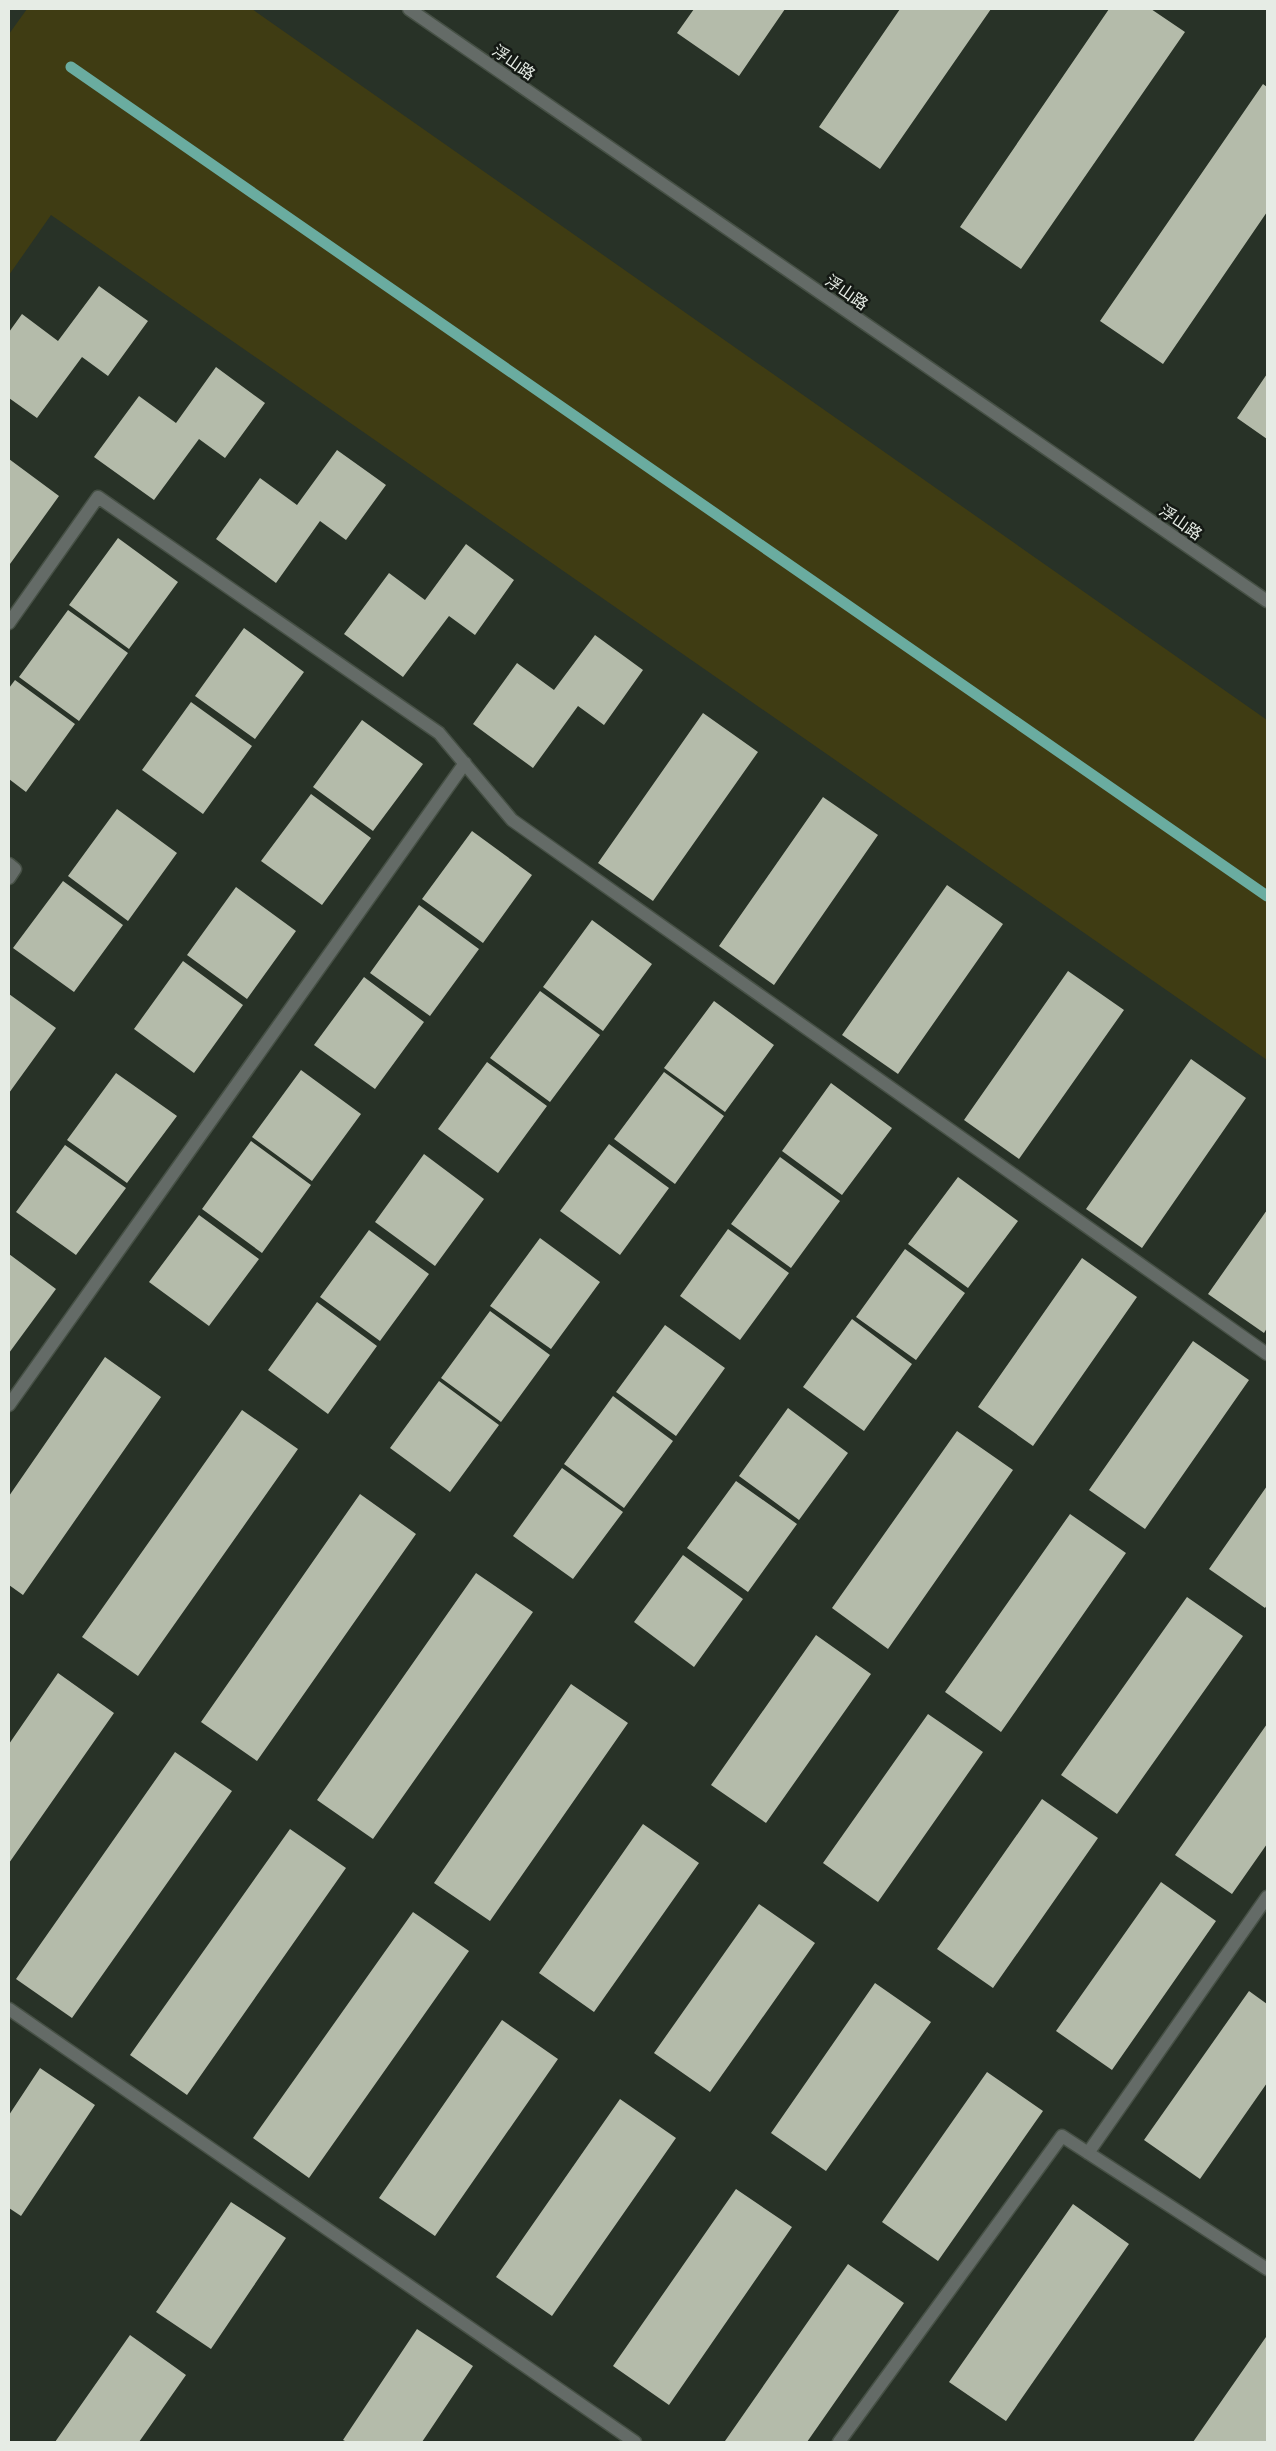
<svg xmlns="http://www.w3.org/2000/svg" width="1276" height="2451" viewBox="0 0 1276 2451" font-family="Barlow,'Noto Sans SC',sans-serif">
	<rect width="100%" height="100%" fill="#283227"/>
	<path fill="#3f3c13" d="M27,9H252L1267,720V1060L51,215L9,275V34Z"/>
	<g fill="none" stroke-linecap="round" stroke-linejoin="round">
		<path stroke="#6aaca0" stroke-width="11" d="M71,67L1267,896"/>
	</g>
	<path fill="#b4bbaa" d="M694,9H785L739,76L677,33Z
		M900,9H991L880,169L819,127Z
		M1109,9H1151L1185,32L1021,269L960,227Z
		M1263,84L1267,87V212L1163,364L1100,321Z
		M99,286L148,321L108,376L82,357L37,418L9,398V332L22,314L58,341Z
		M216,367L265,403L225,458L199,439L154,500L94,457L139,396L176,423Z
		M1267,374V439L1237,418Z
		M337,450L386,485L346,540L320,521L276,583L216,539L260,478L297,505Z
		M9,459L59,496L10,564L9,563Z
		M118,538L178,582L129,649L69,605Z
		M466,544L514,580L475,635L449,616L403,677L344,634L389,573L425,600Z
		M68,610L128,653L79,721L19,677Z
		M244,628L304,672L255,739L195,696Z
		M595,635L643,670L604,725L578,706L533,768L473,724L517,663L554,690Z
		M15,680L75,724L26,792L9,779V688Z
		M191,702L252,746L203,814L142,770Z
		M703,713L758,752L653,901L598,863Z
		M362,720L423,764L373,831L313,787Z
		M311,794L371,838L322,905L261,861Z
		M823,797L878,835L774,985L719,946Z
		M117,809L177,853L128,921L68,876Z
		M472,831L532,875L483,943L422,899Z
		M63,881L123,925L74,992L13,948Z
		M947,885L1003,924L898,1074L842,1035Z
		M236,887L296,931L247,999L187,955Z
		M419,905L479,949L430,1016L370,973Z
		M592,920L652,964L603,1031L543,987Z
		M183,961L243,1005L194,1073L134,1029Z
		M1068,971L1124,1010L1019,1159L964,1120Z
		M364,977L424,1022L375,1089L314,1045Z
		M540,991L600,1035L550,1102L490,1058Z
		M9,994L56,1028L9,1093Z
		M714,1001L774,1045L725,1112L664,1068Z
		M1191,1059L1246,1098L1142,1248L1086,1209Z
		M487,1062L547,1106L498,1173L438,1129Z
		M301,1070L361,1114L312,1181L252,1137Z
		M664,1072L724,1116L675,1184L614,1139Z
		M116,1073L177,1116L127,1183L67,1140Z
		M831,1083L892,1128L842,1195L782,1151Z
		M251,1141L311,1185L262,1253L202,1209Z
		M609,1144L669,1188L620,1255L560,1211Z
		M65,1145L126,1188L76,1255L16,1212Z
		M424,1154L484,1199L435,1266L375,1222Z
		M780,1157L840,1201L791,1268L731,1224Z
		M958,1177L1018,1221L968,1288L908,1244Z
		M1267,1210V1328L1264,1333L1208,1294Z
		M199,1215L259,1259L209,1326L149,1282Z
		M728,1229L789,1273L740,1340L680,1296Z
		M369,1230L429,1274L380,1341L320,1297Z
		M540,1238L600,1282L551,1349L490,1306Z
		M905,1249L965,1293L916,1360L856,1317Z
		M9,1254L56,1289L9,1353Z
		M1082,1258L1137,1297L1033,1446L978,1407Z
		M317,1302L377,1346L328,1414L268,1370Z
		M490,1311L550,1355L501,1422L441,1378Z
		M852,1319L912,1364L864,1431L803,1387Z
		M665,1325L725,1368L676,1436L616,1392Z
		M1193,1341L1249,1380L1145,1529L1089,1490Z
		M105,1357L161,1397L23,1595L9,1585V1496Z
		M439,1381L499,1425L450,1492L390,1448Z
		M613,1396L673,1441L624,1508L564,1464Z
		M788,1408L848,1453L799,1520L739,1476Z
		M242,1410L298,1449L138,1676L82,1637Z
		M957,1431L1013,1470L888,1649L832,1608Z
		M562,1468L623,1512L573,1579L513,1536Z
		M736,1481L797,1524L748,1592L687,1548Z
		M1267,1486V1605L1265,1608L1209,1569Z
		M360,1494L416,1534L257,1761L201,1722Z
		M1070,1514L1126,1553L1001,1732L945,1692Z
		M683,1555L743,1599L694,1667L634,1622Z
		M476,1573L533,1612L373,1839L317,1800Z
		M1187,1597L1243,1636L1117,1814L1061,1775Z
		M816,1635L871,1674L766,1823L711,1785Z
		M58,1673L114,1713L9,1863V1744Z
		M571,1684L628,1723L490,1921L434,1883Z
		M928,1714L983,1752L878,1902L823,1863Z
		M1267,1724V1844L1232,1894L1175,1855Z
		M175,1752L232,1791L72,2018L16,1979Z
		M1042,1799L1098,1838L993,1988L937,1949Z
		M643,1824L699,1863L594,2012L539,1973Z
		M290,1829L346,1868L187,2095L130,2055Z
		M1161,1882L1216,1921L1112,2070L1056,2031Z
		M759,1904L815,1943L710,2092L654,2053Z
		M413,1912L469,1951L309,2178L253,2138Z
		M875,1983L931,2022L826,2171L771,2133Z
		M1249,1991L1267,2004V2083L1200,2179L1144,2140Z
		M502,2020L558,2059L435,2236L379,2198Z
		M40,2068L95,2105L21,2216L9,2208V2115Z
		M987,2072L1043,2111L938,2261L882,2222Z
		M620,2099L676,2138L552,2316L496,2277Z
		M736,2189L792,2227L669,2405L613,2366Z
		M231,2202L286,2238L211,2349L156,2312Z
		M1073,2204L1129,2244L1006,2421L949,2382Z
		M848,2264L904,2303L807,2442H727L725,2441Z
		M417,2329L473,2366L422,2442H347L343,2440Z
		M130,2335L186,2375L139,2442H55Z
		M1266,2337L1267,2442H1193Z"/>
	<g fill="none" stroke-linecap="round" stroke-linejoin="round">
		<defs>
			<path id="service" d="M9,623L98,497L439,733L512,820L1267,1354
				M9,864L15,869L9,878
				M9,1405L465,763
				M9,2009L635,2442
				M1088,2153L1267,1897
				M839,2442L1062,2136L1267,2269"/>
			<path id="tertiary" d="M409,9L1267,601"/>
		</defs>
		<use href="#service" stroke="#465045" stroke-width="15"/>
		<use href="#tertiary" stroke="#465045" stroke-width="15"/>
		<use href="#service" stroke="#646b67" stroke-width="12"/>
		<use href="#tertiary" stroke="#646b67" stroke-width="12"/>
	</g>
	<g text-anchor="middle" stroke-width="5" stroke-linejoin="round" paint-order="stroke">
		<g font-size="16" fill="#e6ece5" stroke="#141914">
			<text transform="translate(514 62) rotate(35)" y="6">浮山路</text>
			<text transform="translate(847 292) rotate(35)" y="6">浮山路</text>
			<text transform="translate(1181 522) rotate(35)" y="6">浮山路</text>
		</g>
	</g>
	<rect width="1276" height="2451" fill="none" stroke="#e6ece5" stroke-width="20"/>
</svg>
